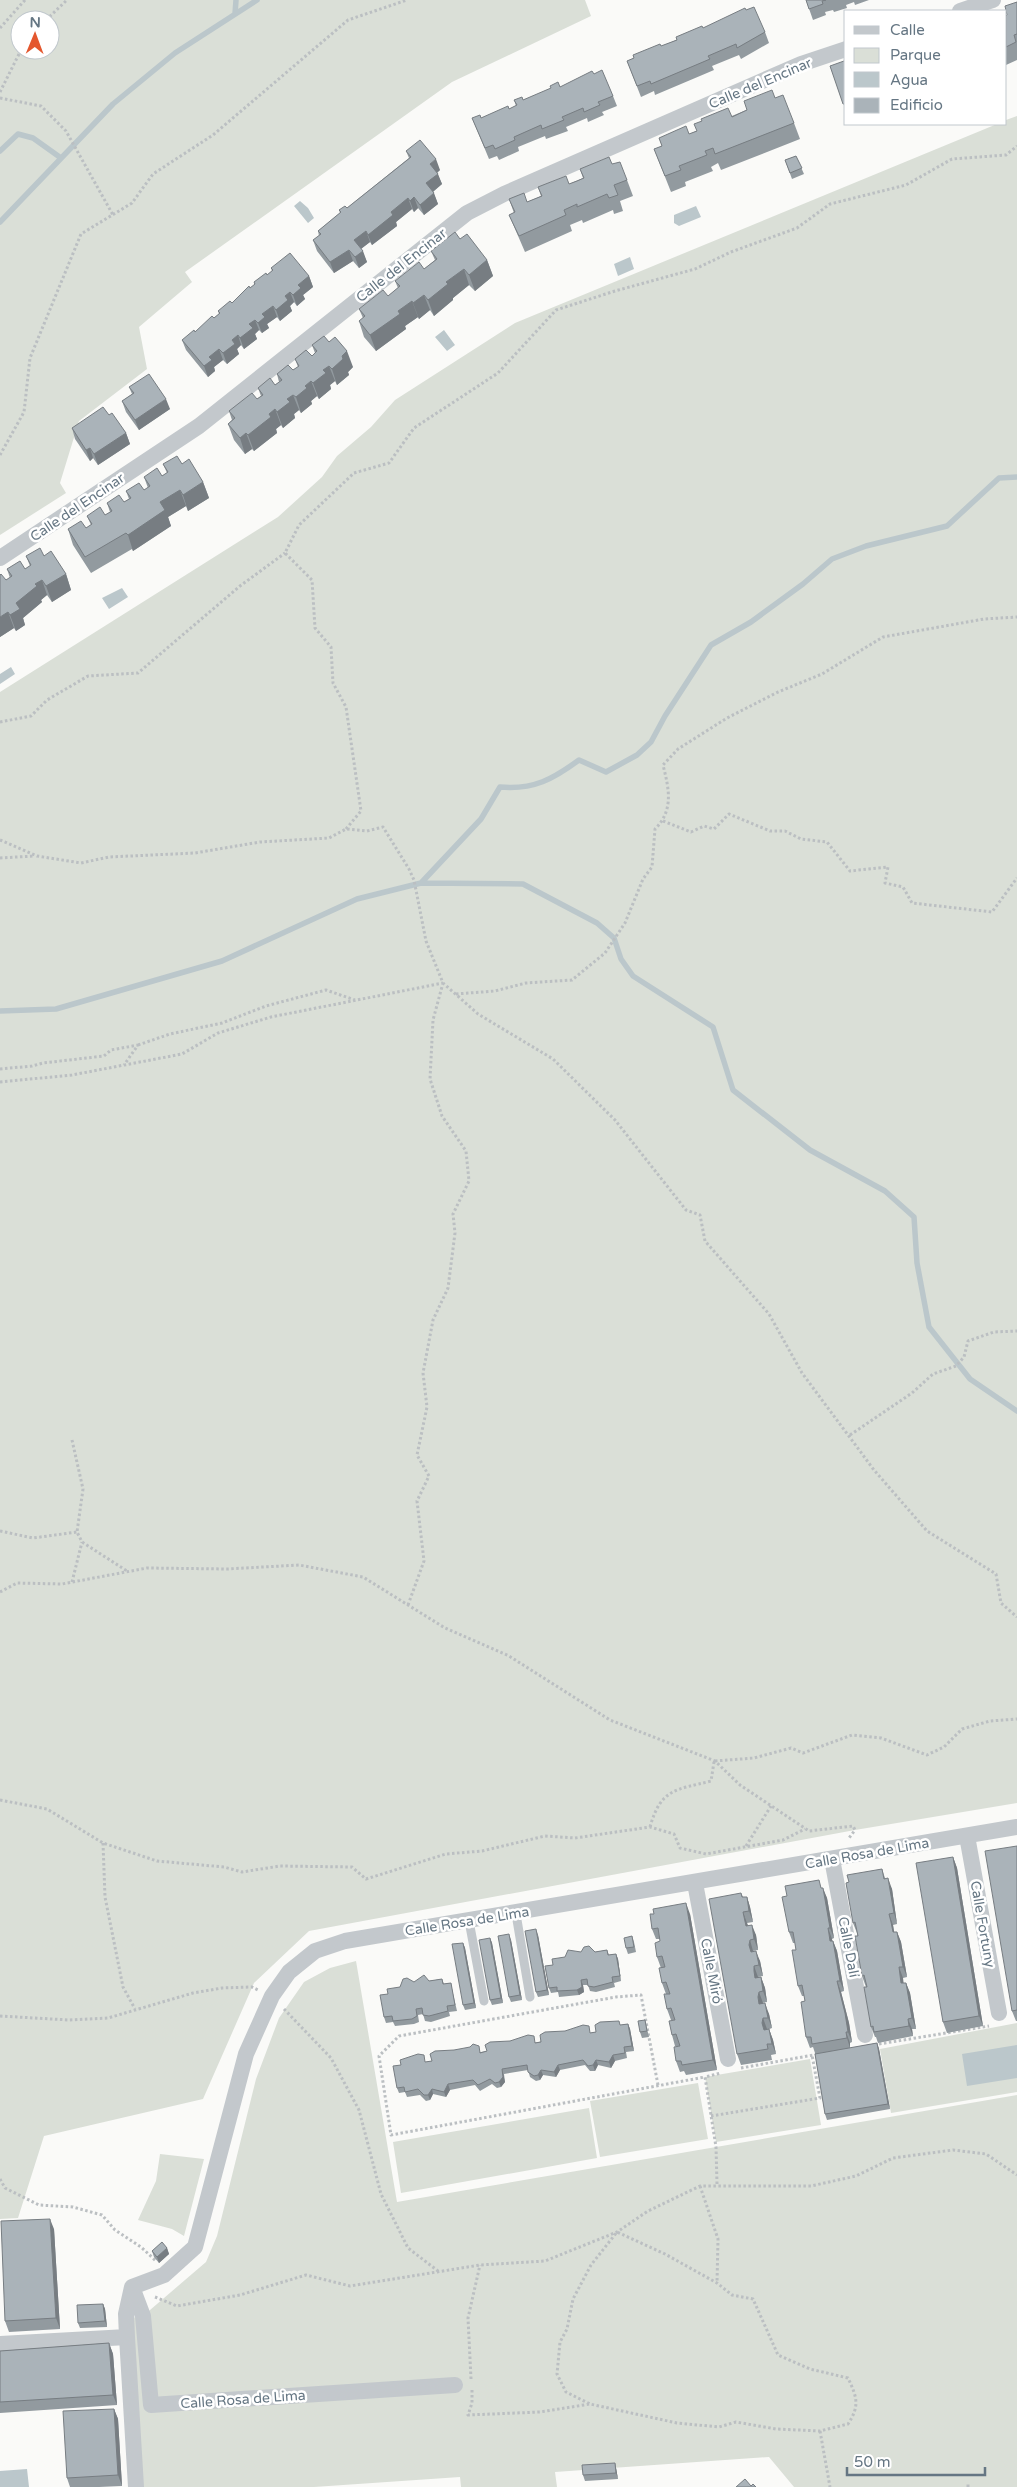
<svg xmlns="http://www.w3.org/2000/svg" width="1017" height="2487" viewBox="0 0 1017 2487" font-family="'Varela Round',sans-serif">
	<rect width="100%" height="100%" fill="#fafaf8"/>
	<path fill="#dadfd7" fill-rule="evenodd" d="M0,0H585L591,16L452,82L185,272L192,282L139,327L147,369L79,421L60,483L66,493L0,535ZM20,20H50V50H20Z
		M1017,116V1803L855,1830L309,1931L254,1983L203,2099L44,2136L18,2218L0,2219V692L278,517L322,477L337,456L371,427L395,400L515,323L997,124H1006V120Z
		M356,1961L397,2202L1017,2095V2487H794L769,2457L555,2472L557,2487H461L460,2477L314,2487H143L131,2318L143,2316L206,2262L217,2236L256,2079L279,2018L304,1982L330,1968Z
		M1017,2023V2092L891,2113L880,2049Z
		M810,2059L821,2125L716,2142L705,2077Z
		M698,2083L708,2139L600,2157L590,2101Z
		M589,2108L597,2158L401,2193L393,2142Z
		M160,2154L204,2159L184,2236L172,2229L138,2220L156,2181Z"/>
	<path fill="#bbc7cb" d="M300,201L308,208L314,218L308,223L294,206Z
		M696,206L701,217L679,226L674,223V215Z
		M630,257L634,269L618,276L614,264Z
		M444,330L455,345L447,351L435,337Z
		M122,588L128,597L109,609L102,598Z
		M11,667L15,674L0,684V674Z
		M1017,2045V2078L967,2086L962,2054Z
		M27,2469L29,2487H0V2471Z"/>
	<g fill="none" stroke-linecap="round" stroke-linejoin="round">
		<path stroke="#bbc7cb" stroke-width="5.5" d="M235,14L236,0
			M0,151L18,134L33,138L61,158
			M0,222L113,104L175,53L257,0
			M421,883L481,819L500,787C534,790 553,779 579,760L606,772L637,755L651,742L665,716L711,645L751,622L803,584L832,559L866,546L947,526L999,478L1017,477
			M0,1011L56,1009L222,961L357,899L421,883L523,884L597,923L614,938L621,959L633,976L713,1027L733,1090L810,1150L885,1191L914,1217L917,1263L929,1327L970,1379L1017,1411"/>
		<path stroke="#bbbfc2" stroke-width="3" stroke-dasharray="2.5 2.5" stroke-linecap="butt" d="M46,20L67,0
			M0,28L25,0
			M0,92L21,50
			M0,98L41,106L66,131L113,215
			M0,455L24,412L30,358L81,234L132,203L153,174L213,135L348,20L407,0
			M0,722L31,716L47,700L88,676L138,673L240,586L285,553
			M663,821L691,832L704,826L714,829L729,814L770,831H785L801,839L827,842L850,871L888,867L885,883L903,887L912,903L992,912L1017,878
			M346,829L361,811L346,707L333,683L331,647L315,628L312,580L285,553L299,525L354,473L389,463L414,428L498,373L556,310L615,291L695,269L731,252L797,228L830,204L906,185L952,159L1006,155L1017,146
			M0,840L37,856L81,863L109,857L195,853L260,842L329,838L346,829L367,831L383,827L409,869L414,880L426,941L443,983L478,1014L553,1059L615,1120L686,1210L700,1215L705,1241L769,1314L802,1373L874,1470L927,1531L996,1574L1001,1603L1017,1617
			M0,858L34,856
			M456,994L495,991L526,983L572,980L605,953L625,923L643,879L652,867L655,829C674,810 669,789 663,765L678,749L727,718L778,692L822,674L883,637L984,619L1017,617
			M138,1045L170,1034L222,1023L266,1006L326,990L355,1000
			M0,1069L32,1066L43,1063L104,1056L111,1050L138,1045L124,1065
			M0,1082L72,1075L182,1054L218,1033L271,1017L443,983
			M850,1435L912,1393L933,1374L956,1366L964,1357L968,1341L994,1332L1017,1331
			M72,1440L83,1489L77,1532L82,1542L127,1571
			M0,1531L33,1538L77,1532
			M72,1582L82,1542
			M0,1592L17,1583L62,1584L147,1568L227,1569L299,1565L363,1577L445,1628L509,1656L610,1720L715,1761L740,1785L809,1831L853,1826L855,1830L849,1838
			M408,1605L424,1561L417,1501L429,1476L417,1455L427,1407L423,1373L433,1320L448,1288L455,1233L453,1214L469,1181L466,1151L442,1116L430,1079L433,1020L443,983
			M715,1761L754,1758L791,1748L803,1753L852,1735L881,1738L927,1755L944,1747L962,1729L990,1721L1017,1719
			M0,1800L47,1809L103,1843L157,1861L224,1867L242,1872L280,1866L352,1867L366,1879L446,1854L482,1851L545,1836L575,1838L650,1827L674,1834L680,1848L706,1854L783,1840L805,1829
			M650,1827C661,1788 676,1790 711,1781L714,1762
			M103,1843L105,1897L123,1987L135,2009
			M746,1846L771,1806
			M284,2009L331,2058L359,2110L381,2194L408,2248L438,2271
			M0,2016L69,2020L108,2018L193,1993L222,1988L252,1987L258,1990
			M879,2044L989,2026
			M741,2068L819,2054
			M658,2085L641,1995L616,1997L399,2036L379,2056L391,2135L705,2077
			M711,2116L820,2098L812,2055
			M0,2179L5,2188L39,2205L73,2207L102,2215L115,2230L141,2247L156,2261
			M717,2184L716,2147L705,2077L721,2073
			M700,2186L718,2239L717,2283
			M155,2297L177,2306L240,2295L306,2275L350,2286L480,2265L545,2261L617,2232L648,2211L700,2186H811L856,2176L893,2158L953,2150L986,2154L1017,2175
			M471,2379L468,2318L480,2265
			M472,2390V2403L468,2415L540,2412L590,2404L677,2423L719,2427L736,2422L776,2429L820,2431L848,2424C860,2406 857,2397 848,2378L810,2369L778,2355L753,2299L732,2295L717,2283L665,2254L617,2232L591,2265L573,2299L567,2329L560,2342L557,2374L566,2392L590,2404
			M820,2431L830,2487
			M968,2487V2484"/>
		<path stroke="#c3c8cc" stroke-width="9" d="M516,1914L530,1997
			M469,1921L484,2001"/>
		<path stroke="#c3c8cc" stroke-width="16" d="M960,11L993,0
			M0,558L199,426L467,213L504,194L801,64L846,49
			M967,1836L999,2013
			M832,1859L865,2035
			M695,1883L728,2059
			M132,2287L164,2275L195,2247L246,2054L272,1996L289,1972L315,1951L345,1941L1017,1827
			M132,2287L143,2316L151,2405L455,2385
			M127,2337L136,2487
			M0,2344L127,2337L126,2314L132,2287"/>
	</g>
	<path fill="#929a9f" d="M806,0H869L855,5L854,2L846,5L847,8L834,12L833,10L825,12L826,15L813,20Z
		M1017,2V60L1006,65V16L1007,15Z
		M746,10L765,32L769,43L741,59L739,55L712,66L714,70L707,73L655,95L654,91L641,97L627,61Z
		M846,65V111L830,66Z
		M594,74L613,96L617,106L602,112L604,115L588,122L587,118L566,127L568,131L546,139L545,136L518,147L519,151L499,160L497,156L489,159L472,118H481L509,109L516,106L514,100H523L560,87Z
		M775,98L794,123L800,139L721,170L718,163L711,167L713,171L685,182L686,186L671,192L654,149L662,146L659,138L689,134Z
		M406,151L440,170L437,173L442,184L433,192L438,204L424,215L418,208L414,212L412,209L396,222L397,226L372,245L370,242L361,249L367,262L359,268L353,261L334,273L317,251L313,240L319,236L318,231L340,213L339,210L347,208L409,158Z
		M796,156L804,174L792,179L785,160Z
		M612,164L627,180L633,196L620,201L623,211L614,214L613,210L583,223L582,220L570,225L572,231L525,252L509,215L514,213L509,199L527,202L541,196L538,187L569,184L583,178L580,169Z
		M460,239L487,260L493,276L475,291L469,285L453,298V300L434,316L430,310L419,319L418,317L405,326L406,329L376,351L364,337L359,321L363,318L359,309L388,296L398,288L395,281L424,269L435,260L431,251Z
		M271,268L309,276L313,287L303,295L305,299L297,306L294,302L290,306L292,311L280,321L277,317L267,324L269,328L262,333L259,330L255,334L257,339L244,349L241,345L237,349L239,354L227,364L223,360L214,367L215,371L208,377L186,350L182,340L195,332L214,318L219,314L218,311L232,303L250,288L254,285V282L267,275L272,271Z
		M312,345L353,367L348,372L349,375L337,385L335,381L330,385L331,389L319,399L317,396L311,401L312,404L301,413L299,410L294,414L295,418L283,428L281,425L276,429L277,433L254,451L252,449L245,454L234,440L228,424L232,420L229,411L257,399L261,396L258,388L275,385L279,382L277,374L293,370L298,367L295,359L312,356L315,353Z
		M129,387L170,409L139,430L126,412L122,401L132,394Z
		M109,415L126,433L130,444L98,465L93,458L90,461L75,439L72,428Z
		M163,464H182L203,482L209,498L188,511L186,506L168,517L171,526L133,551L132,549L91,573L73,545L68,529L86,528L91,525L87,516L105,515L110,512L107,503L124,502L129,499L126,491L144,490L148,488L144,477L162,476L167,473Z
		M26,556H44L66,574L71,590L52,602L47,595L41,600L42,602L23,618L25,625L16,631L14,628L0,637L6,580L10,578L7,569H25L30,566Z
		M1017,1846V2021H1016L1012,2011Z
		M953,1857L957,1868L983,2026L947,2033L943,2022Z
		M882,1869L885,1878L892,1889L897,1924L893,1925L894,1932H897L901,1942L907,1977L903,1978V1983H906L910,1993L916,2029H912L913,2036L878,2043L876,2037H875L871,2027L866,1987L862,1976L857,1933L853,1923Z
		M822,1888L827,1898L834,1938L832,1939V1941H833L837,1951L844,1991L841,1992L849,2023L852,2042L850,2043V2048L877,2043L879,2049L890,2109L827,2120L825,2114L815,2053L813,2047L810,2048L806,2037L805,2001L804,1996H802L798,1986L796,1950L795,1943H793L789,1932Z
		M741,1893L743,1897H747L750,1907L753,1922L747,1923L748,1925L756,1935L758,1950L753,1951L760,1961L763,1976L758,1977H761L765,1988L767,2002L762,2003L769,2014L772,2028L767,2030L769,2029L773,2040L776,2054L771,2055L772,2060L741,2065L737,2054Z
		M690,1914L717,2070L686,2075L684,2071L680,2072L676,2061L680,2046H675L672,2035L675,2020H671L667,2009L670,1994H666L662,1983L661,1968L657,1957L660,1941V1939H656L652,1929Z
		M538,1935L549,1995L538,1997L536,1992Z
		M632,1936L634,1942L636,1952L628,1954L626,1948Z
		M490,1938L492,1943L503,2003L492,2005L490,2000Z
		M511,1940L522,2000L511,2002L509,1997Z
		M463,1943L465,1948L476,2008L465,2010L463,2005Z
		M607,1950L609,1955L616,1954L618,1959L621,1981L614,1983L615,1987L596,1992L590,1991L588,1985H583L584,1992L579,1995L559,1997L558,1992L551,1993L549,1988L553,1965L581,1952H595Z
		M442,1979L444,1984L451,1983L452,1989L457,2011L449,2012L450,2016L431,2022L425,2021L423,2014L418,2015L419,2022L414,2024L395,2026L393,2022L386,2023L384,2017L388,1994L400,1987L414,1982L429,1981Z
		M645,2020L649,2037L642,2038L640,2032Z
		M628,2024L630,2029L634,2051L626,2052L627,2058L615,2061L611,2068L598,2065L595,2071H590L585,2065L560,2070L556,2077L543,2075L540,2080L536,2081L530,2077L528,2070L504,2074L505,2082L501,2087L497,2088L492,2084L480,2091L475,2085L450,2090L446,2097L433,2094L430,2100L426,2101L420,2095L407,2097L405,2092L399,2093L397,2088L426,2062L432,2061L454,2050L481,2052L596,2032L621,2025Z
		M54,2229L60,2329L9,2332L5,2321Z
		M167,2248L169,2254L159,2263L154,2257L152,2251Z
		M103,2304L105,2309L107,2327L80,2328L78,2323Z
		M109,2343L113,2354L117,2405L0,2413V2351Z
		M114,2409L118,2419L122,2486L99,2487H70L67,2478Z
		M615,2463L616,2468L618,2479L585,2481L583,2475Z"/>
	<path fill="#777d82" d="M436,159L440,170L434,175L430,164Z
		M438,174L442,184L430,194L426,183Z
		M434,193L438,204L424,215L420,205Z
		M414,197L418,208L414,212L410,201Z
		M408,198L412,209L396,222L397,226L372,245L368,235L391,212Z
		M366,231L370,242L358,251L354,240Z
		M349,250L353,261L334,273L330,262Z
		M363,251L367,262L359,268L355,257Z
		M487,260L493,276L475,291L469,275Z
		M464,269L469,285L453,298V300L434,316L428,300L446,282Z
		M309,276L313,287L303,295L305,299L297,306L293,295L298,285Z
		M290,292L294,302L290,306L292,311L280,321L276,310L285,296Z
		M424,295L430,310L419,319L413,303Z
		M412,301L418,317L405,326L406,329L376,351L370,335L398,311Z
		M273,306L277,317L267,324L269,328L262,333L258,323L262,314Z
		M255,320L259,330L255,334L257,339L244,349L240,338L249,324Z
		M238,335L241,345L237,349L239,354L227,364L223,353L232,340Z
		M219,349L223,360L214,367L215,371L208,377L204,366L209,357Z
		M347,351L353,367L348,372L349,375L337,385L332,369L342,356Z
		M329,366L335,381L330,385L331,389L319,399L313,383L323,370Z
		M311,381L317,396L311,401L312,404L301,413L296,397L305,386Z
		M293,395L299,410L294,414L295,418L283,428L277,412L287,399Z
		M166,399L170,409L139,430L135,420Z
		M275,409L281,425L276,429L277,433L254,451L248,435L269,414Z
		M126,433L130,444L98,465L94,454Z
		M246,433L252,449L245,454L240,438Z
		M90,448L93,458L90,461L86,450Z
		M203,482L209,498L188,511L183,495Z
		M180,490L186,506L168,517L171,526L133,551L128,535L160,502Z
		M66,574L71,590L52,602L46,586Z
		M42,580L47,595L41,600L42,602L23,618L25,625L16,631L10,615L16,603L35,584Z
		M8,612L14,628L0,637V617Z
		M953,1857L957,1868L983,2026L979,2016Z
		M888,1878L892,1889L897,1924L894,1913Z
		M823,1888L827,1898L834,1938L830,1928Z
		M747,1897L750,1907L753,1922L749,1911Z
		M686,1903L690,1914L717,2070L713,2060Z
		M743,1912L747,1923L750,1936L746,1926Z
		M889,1914L893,1925L896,1943L893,1932Z
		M752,1925L756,1935L758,1950L754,1939Z
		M828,1928L832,1939L834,1952L830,1941Z
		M536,1929L538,1935L549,1995L547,1990Z
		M897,1932L901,1942L907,1977L903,1967Z
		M509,1934L511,1940L522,2000L520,1995Z
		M490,1938L492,1943L503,2003L501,1998Z
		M750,1940L753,1951V1955L751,1952L749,1945Z
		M833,1941L837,1951L844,1991L840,1981Z
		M463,1943L465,1948L476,2008L474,2003Z
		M756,1951L760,1961L763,1976L759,1965Z
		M616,1954L618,1959L621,1981L620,1976Z
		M754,1966L758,1977V1982L755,1978L754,1971Z
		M899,1967L903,1978L905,1994L901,1983Z
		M761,1977L765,1988L767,2002L763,1991Z
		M581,1980L583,1985L584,1992L579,1995L577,1990Z
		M837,1981L841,1992L849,2023L852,2042L848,2032Z
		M906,1983L910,1993L916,2029L912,2018Z
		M759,1992L763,2003L762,2008L759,2004L758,1997Z
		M765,2003L769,2014L772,2028L768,2018Z
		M763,2018L767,2029L766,2034L764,2030L762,2023Z
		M908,2019L912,2029L913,2036L909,2026Z
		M628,2024L630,2029L634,2051L632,2046Z
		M769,2029L773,2040L776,2054L772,2044Z
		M846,2032L850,2043V2048L847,2038Z
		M877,2043L879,2049L890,2109L888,2104Z
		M613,2055L615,2061L611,2068L609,2062Z
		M596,2060L598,2065L595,2071L593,2065Z
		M558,2065L560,2070L556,2077L554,2072Z
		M502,2069L505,2082L501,2087L499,2082Z
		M541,2070L543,2075L540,2080L538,2075Z
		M448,2084L450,2090L446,2097L444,2092Z
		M432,2089L433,2094L430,2100L428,2095Z
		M50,2219L54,2229L60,2329L56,2318Z
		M167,2248L169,2254L159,2263L157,2257Z
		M103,2304L105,2309L107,2327L105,2321Z
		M109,2343L113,2354L117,2405L113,2395Z
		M114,2409L118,2419L122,2486L118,2475Z
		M615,2463L616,2468L618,2479L616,2473Z"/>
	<path fill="#aab3b9" stroke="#777d82" d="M806,0H826L822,1L823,4L809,9Z
		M1017,2V34L1014,35L1016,42L1006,47V16L1007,15L1005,6Z
		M754,7L765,32L737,48L736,44L708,56L710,59L703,62L651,84L650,81L637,86L627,61L634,58L633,55L660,44L661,46L677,40L676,37L702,26L703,28L745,8L746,10Z
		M844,61L846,65V103L843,104L830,66Z
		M602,70L613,96L598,102L600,105L584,112L583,108L562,117L564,120L542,129L541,125L514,137L515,140L495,149L493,145L485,148L472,118L480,115L481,118L508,106L509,109L517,105L514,100L522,97L523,100L551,88L550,86L558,82L560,87L592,71L594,74Z
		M772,90L775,98L783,95L794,123L715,154L713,148L705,151L707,155L679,166L681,170L665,176L654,149L662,146L659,138L686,126L689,134L697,131L694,124L702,121L701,119L728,108L732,117L747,110L744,101Z
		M420,140L436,159L430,164L438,174L426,183L434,193L420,205L414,197L410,201L408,198L391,212L393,215L368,235L366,231L354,240L363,251L355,257L349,250L330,262L313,240L321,234L318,231L341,212L339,210L345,206L347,208L411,157L406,151Z
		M796,156L802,168L790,173L785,160Z
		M609,157L612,164L620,162L627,180L614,185L618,195L609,198L607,194L577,207V204L564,210L566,215L519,236L509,215L515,212L509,199L524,193L527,202L542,196L538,187L566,176L569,184L577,181L584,178L580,169Z
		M455,232L460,239L467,234L487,260L469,275L464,269L446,282L448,284L428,300L424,295L413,303L412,301L398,311L400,314L370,335L359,321L365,316L359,309L383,290L388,296L400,286L395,281L419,262L424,269L437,259L431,251Z
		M290,253L309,276L298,285L301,288L293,295L290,292L285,296L288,300L276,310L273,306L262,314L265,317L258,323L255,320L249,324L253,328L240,338L238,335L232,340L235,344L223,353L219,349L209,357L212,360L204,366L182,340L194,330L195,332L212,316L214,318L220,313L218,311L230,301L232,303L249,286L250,288L255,284L254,282L266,273L267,275L273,270L271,268Z
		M324,336L329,342L335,337L347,351L342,356L343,359L332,369L329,366L323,370L326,373L313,383L311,381L305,386L307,388L296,397L293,395L287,399L290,402L277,412L275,409L269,414L271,417L248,435L246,433L240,438L228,424L235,418L229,411L252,393L257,399L263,395L258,388L270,378L275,385L282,380L277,374L288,365L293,370L299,366L295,359L306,350L312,356L317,351L312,345Z
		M149,374L166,399L135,420L122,401L134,393L129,387Z
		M103,407L109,415L112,413L126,433L94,454L90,448L86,450L72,428Z
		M177,456L182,464L189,459L203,482L183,495L180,490L160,502L165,510L128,535L126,533L85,557L68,529L81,521L86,528L92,524L87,516L100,507L105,515L112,511L107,503L119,495L124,502L131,498L126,491L139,483L144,490L150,486L144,477L157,468L162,476L168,472L163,464Z
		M40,548L44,556L51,551L66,574L46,586L42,580L35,584L37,586L16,603L20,609L10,615L8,612L0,617V575L1,574L6,580L12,576L7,569L20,561L25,569L31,565L26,556Z
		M1017,1846V2010L1012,2011L985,1851Z
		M953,1857L979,2016L943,2022L916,1863Z
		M882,1869L884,1879L888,1878L894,1913L889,1914L891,1922L893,1932H897L903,1967H899L901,1983H906L912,2018L908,2019L909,2026L874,2032L873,2026L871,2027L864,1987H867L864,1975L862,1976L855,1936H858L855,1922L853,1923L846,1883L849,1882L847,1875Z
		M819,1880L821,1888H823L830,1928H828L829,1934L830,1941H833L840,1981H837L845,2013L848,2032H846L847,2038L812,2044L811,2037H806L801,2002L805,2001L802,1985L798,1986L792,1950H796L793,1932H789L782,1897L787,1896L785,1886Z
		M741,1893L742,1897H747L749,1911L743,1912L746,1926L752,1925L754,1939L750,1940L749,1945L751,1952L756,1951L759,1965L754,1966V1971L755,1978L761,1977L763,1991L759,1992L758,1997L759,2004L765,2003L768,2018H763L762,2023L764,2030L769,2029L772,2044H767L768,2049L737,2054L709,1899Z
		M686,1903L713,2060L682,2065L681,2061H676L674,2047L680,2046L676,2034L672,2035L669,2021L675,2020L671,2008L667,2009L664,1994H670L666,1982L662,1983L659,1968L665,1967L662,1956L657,1957L655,1943L660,1941L658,1928L652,1929L650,1914H654L653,1909Z
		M536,1929L547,1990L536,1992L525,1931Z
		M509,1934L520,1995L509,1997L498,1936Z
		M632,1936L634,1947L626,1948L624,1938Z
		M490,1938L501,1998L490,2000L479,1940Z
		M463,1943L474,2003L463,2005L452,1944Z
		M589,1946L595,1952L607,1950L608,1955L616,1954L620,1976L612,1977L613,1982L594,1987L588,1986L587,1979L581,1980L582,1987L577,1990L557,1991V1987L549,1988L545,1966L553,1965L552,1959L565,1957L568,1950L581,1952L584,1947Z
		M424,1975L429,1981L442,1979L443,1984L451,1983L455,2005L447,2006L448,2011L429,2016L423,2015L422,2008L416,2009L417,2016L412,2019L393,2021L392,2016L384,2017L380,1995L388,1994L387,1989L400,1987L403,1979L407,1978L414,1982Z
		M645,2020L647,2031L640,2032L638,2021Z
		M619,2021L620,2025L628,2024L632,2046L624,2047L625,2053L613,2055L609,2062L596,2060L593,2065L588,2066L583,2060L558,2065L554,2072L541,2070L538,2075L534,2076L528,2072L527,2065L502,2069L503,2077L499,2082L495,2083L490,2079L478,2085L473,2080L448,2084L444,2092L432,2089L428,2095H424L418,2089L405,2092L404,2087L397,2088L393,2066L401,2065L400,2060L418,2054L424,2055L425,2062L432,2061L430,2054L435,2051L454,2050L470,2047L473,2044L479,2046L480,2053L487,2051L485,2045L490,2042L510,2041L528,2035L534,2036L535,2043L541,2042L540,2035L545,2032L565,2031L583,2025L589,2026L590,2033L596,2032L595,2025L600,2022Z
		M877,2043L888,2104L825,2114L815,2054Z
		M50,2219L56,2318L5,2321L1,2221Z
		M162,2242L167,2248L157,2257L152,2251Z
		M103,2304L105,2321L78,2323L77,2305Z
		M109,2343L113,2395L0,2402V2351Z
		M114,2409L118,2475L67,2478L63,2411Z
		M615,2463L616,2473L583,2475L582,2465Z
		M745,2479L751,2486L753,2484L756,2487H736Z"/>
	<g text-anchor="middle" stroke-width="5" stroke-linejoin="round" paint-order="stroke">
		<g font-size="14" fill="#657683" stroke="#fff">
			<text transform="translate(760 83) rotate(-23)" y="5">Calle del Encinar</text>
			<text transform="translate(401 265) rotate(-38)" y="5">Calle del Encinar</text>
			<text transform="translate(77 507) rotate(-34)" y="5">Calle del Encinar</text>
			<text transform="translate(867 1853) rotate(-10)" y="5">Calle Rosa de Lima</text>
			<text transform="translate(467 1921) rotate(-9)" y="5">Calle Rosa de Lima</text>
			<text transform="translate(983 1924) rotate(80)" y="5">Calle Fortuny</text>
			<text transform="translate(849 1947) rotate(79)" y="5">Calle Dalí</text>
			<text transform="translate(712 1971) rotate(79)" y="5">Calle Miró</text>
			<text transform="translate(243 2399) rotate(-4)" y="5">Calle Rosa de Lima</text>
		</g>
	</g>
	<rect x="844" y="10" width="162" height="115" fill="#ffffff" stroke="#c1c8cd"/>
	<rect x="854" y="26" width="25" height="8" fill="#c3c8cc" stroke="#c1c8cd"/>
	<text x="890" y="35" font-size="15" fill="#657683">Calle</text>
	<rect x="854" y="48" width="25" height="15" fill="#dadfd7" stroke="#c1c8cd"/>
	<text x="890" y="60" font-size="15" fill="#657683">Parque</text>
	<rect x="854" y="72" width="25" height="15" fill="#bbc7cb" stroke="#c1c8cd"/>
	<text x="890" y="85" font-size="15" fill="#657683">Agua</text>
	<rect x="854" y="98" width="25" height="15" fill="#aab3b9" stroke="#c1c8cd"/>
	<text x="890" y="110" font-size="15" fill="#657683">Edificio</text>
	<g transform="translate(35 35) rotate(1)"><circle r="24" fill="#ffffff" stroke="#c1c8cd"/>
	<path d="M0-4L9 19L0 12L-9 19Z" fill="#e4572e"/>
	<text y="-8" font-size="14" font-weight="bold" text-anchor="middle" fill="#657683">N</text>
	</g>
	<path d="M847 2467v8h138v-8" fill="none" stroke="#657683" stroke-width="2.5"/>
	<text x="854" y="2467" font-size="15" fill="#657683" stroke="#ffffff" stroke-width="4" paint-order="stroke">50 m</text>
</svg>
